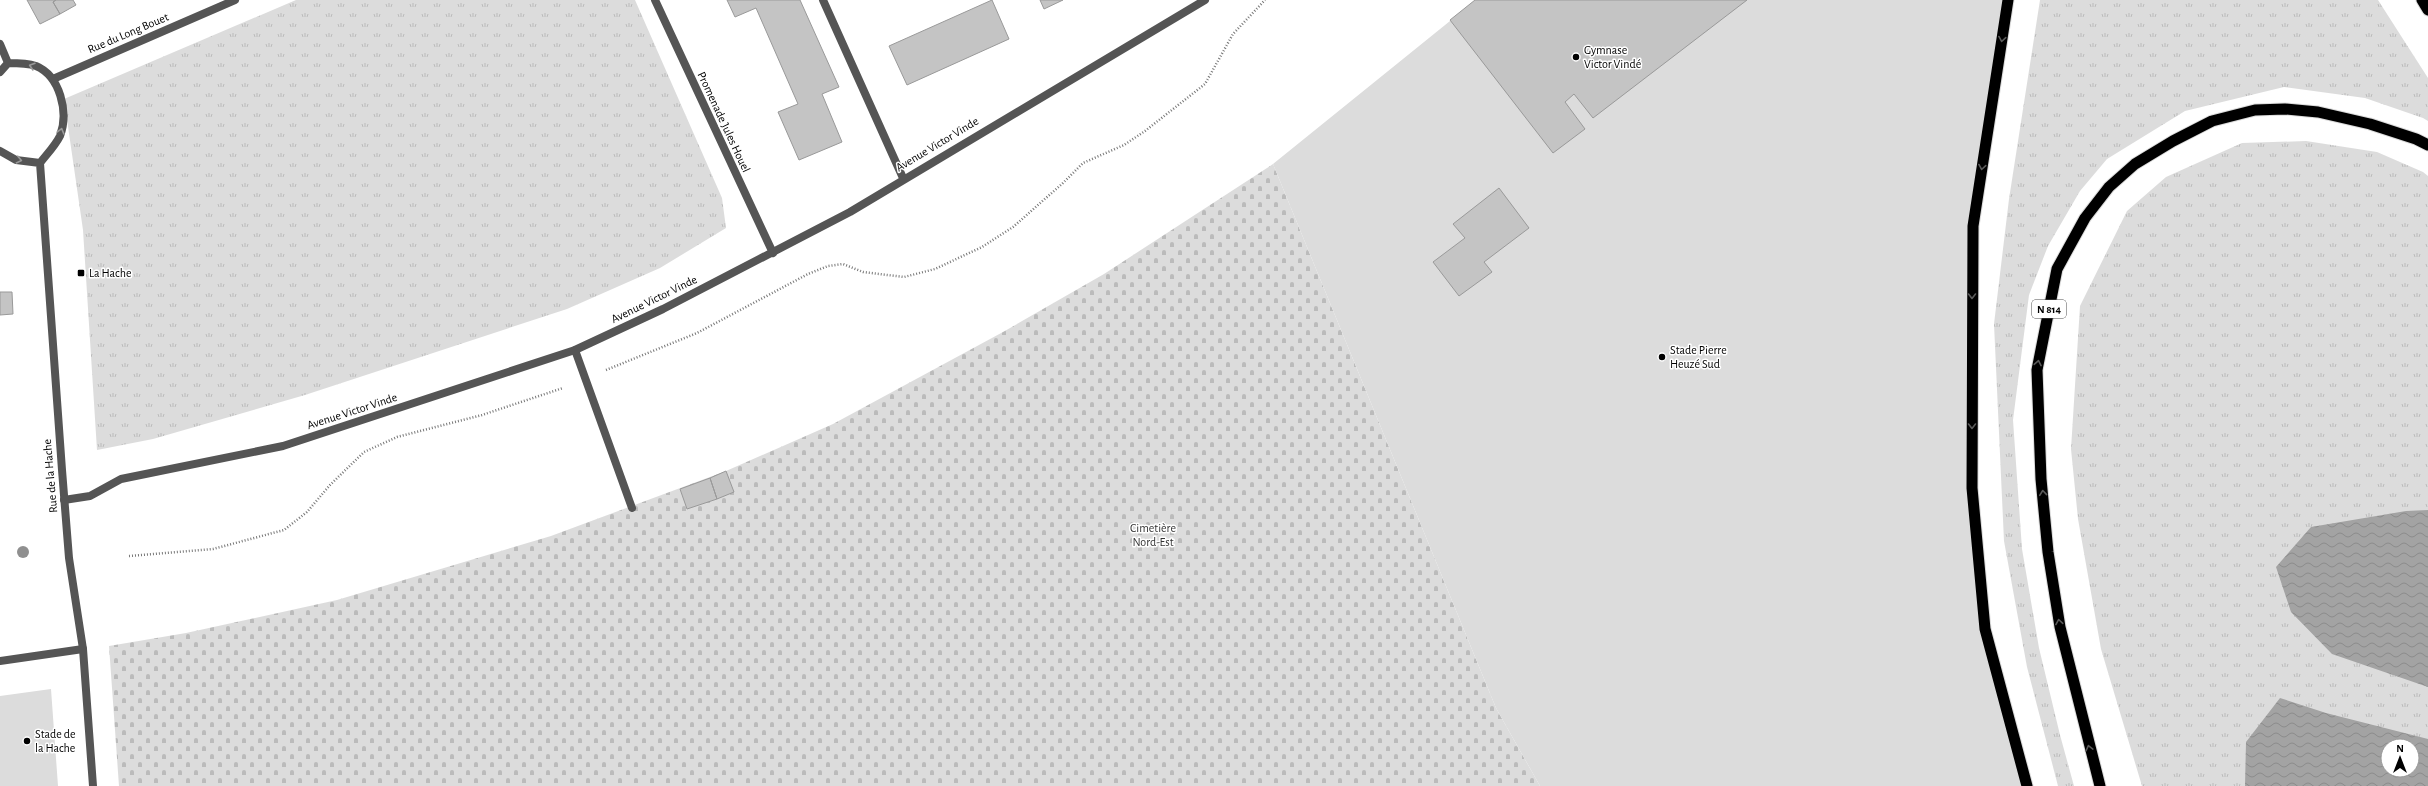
<svg xmlns="http://www.w3.org/2000/svg" width="2428" height="786" viewBox="0 0 2428 786" font-family="'Alegreya Sans',sans-serif">
	<defs>
		<pattern id="grass-tufts" width="24" height="20" patternUnits="userSpaceOnUse"><rect width="24" height="20" fill="#dcdcdc"/><path d="M3 7l-1-3M5 7V3M7 7l1-3M15 17l-1-3M17 17v-4M19 17l1-3" fill="none" stroke="#bbb"/></pattern>
		<pattern id="cemetery-stones" width="16" height="16" patternUnits="userSpaceOnUse"><rect width="16" height="16" fill="#dcdcdc"/><path d="M2 7V4a2 2 0 0 1 4 0v3zM10 15v-3a2 2 0 0 1 4 0v3z" fill="#bbb"/></pattern>
		<pattern id="water-waves" width="16" height="10" patternUnits="userSpaceOnUse"><rect width="16" height="10" fill="#a3a3a3"/><path d="M0 5q4-4 8 0t8 0" fill="none" stroke="#8b8b8b"/></pattern>
	</defs>
	<rect width="100%" height="100%" fill="#fff"/>
	<path fill="url(#grass-tufts)" fill-rule="evenodd" d="M296,0H635L722,198L726,228L660,268L567,309L305,395L153,439L97,450L83,230L64,99Z
		M2040,0H2378L2428,78V121L2423,118L2365,98L2284,87L2185,111L2107,159L2080,191L2048,246L2029,295L2013,420L2022,549L2039,648L2060,735L2074,786H2058L2027,667L2004,541L1994,324L2009,199Z
		M2306,141L2377,152L2423,172L2428,176V786H2142L2101,649L2078,519L2071,449L2080,306L2127,211L2166,177L2242,143ZM2388,746H2412V770H2388Z"/>
	<path fill="url(#cemetery-stones)" d="M1273,164L1496,708L1540,786H119L109,646L186,633L337,600L551,536L726,471L833,424L1003,332L1104,274Z"/>
	<path fill="#dcdcdc" d="M1476,0H2008L1973,226L1972,488L1985,629L2027,786H1540L1496,708L1273,164Z
		M51,689L58,786H0V696Z"/>
	<path fill="url(#water-waves)" fill-rule="evenodd" d="M2428,510V687L2332,654L2291,612L2276,567L2311,527L2406,511Z
		M2280,698L2326,713L2428,739V786H2245L2246,742ZM2388,746H2412V770H2388Z"/>
	<path fill="#c4c4c4" stroke="#999" d="M27,0H56L53,2L60,14L40,24Z
		M56,0H73L76,5L60,14L53,2Z
		M727,0H800L839,87L822,94L842,142L799,160L778,112L798,104L756,8L735,17Z
		M992,0L1009,39L907,85L889,46Z
		M1040,0H1063L1044,9Z
		M1475,0H1747L1593,118L1574,94L1565,102L1585,129L1553,153L1450,20Z
		M1499,188L1529,228L1484,262L1492,272L1459,296L1433,262L1465,238L1453,224Z
		M0,292H12L13,314L0,315Z
		M726,471L734,492L717,499L710,478Z
		M710,478L717,499L687,509L680,489Z"/>
	<g fill="none" stroke-linecap="round" stroke-linejoin="round">
		<defs>
			<path id="trunk" d="M2008,0L1973,226L1972,488L1985,629L2027,786
				M2422,0L2428,10
				M2100,786L2060,627L2048,552L2041,479L2037,370L2057,269L2085,218L2109,187L2135,164L2173,141L2212,121L2255,110L2285,109L2318,112L2370,124L2416,139L2428,145"/>
		</defs>
		<use href="#trunk" stroke="#dbdbdb" stroke-width="13"/>
		<path stroke="#777" stroke-width="2.5" stroke-dasharray="1 2" stroke-linecap="butt" d="M606,370L697,333L808,274L828,266L843,264L863,272L904,277L935,269L982,247L1013,227L1063,183L1083,163L1124,145L1145,131L1205,84L1233,34L1265,0
			M129,556L213,549L284,530L307,512L330,485L364,452L397,437L482,415L563,388"/>
		<path stroke="#555" stroke-width="8" d="M823,0L903,178
			M575,350L632,508"/>
		<path stroke="#555" stroke-width="8" d="M655,0L773,253
			M53,79L235,0
			M64,500L90,496L121,479L283,446L575,350L663,309L850,212L1205,0
			M0,661L83,649"/>
		<path stroke="#555" stroke-width="8" d="M0,44L8,63
			M0,72L8,63C17,63 27,63 36,66C60,76 69,112 60,136C55,146 47,154 40,163L62,470L69,558L83,649L93,786
			M0,151L16,160L40,163"/>
		<use href="#trunk" stroke="#000" stroke-width="11"/>
	</g>
	<circle fill="#8f8f8f" cx="23" cy="552" r="6"/>
	<defs><path id="oneway-chevron" d="M-2-3.5L2.5 0L-2 3.5" fill="none" stroke-width="1.6" stroke-linecap="round" stroke-linejoin="round"/></defs>
	<g stroke="#595959">
		<use href="#oneway-chevron" transform="translate(2002 39) rotate(99)"/>
		<use href="#oneway-chevron" transform="translate(1982 167) rotate(99)"/>
		<use href="#oneway-chevron" transform="translate(1972 296) rotate(90)"/>
		<use href="#oneway-chevron" transform="translate(2038 363) rotate(-79)"/>
		<use href="#oneway-chevron" transform="translate(1972 426) rotate(90)"/>
		<use href="#oneway-chevron" transform="translate(2043 493) rotate(-96)"/>
		<use href="#oneway-chevron" transform="translate(2059 622) rotate(-99)"/>
		<use href="#oneway-chevron" transform="translate(2089 748) rotate(-104)"/>
	</g>
	<g stroke="#999">
		<use href="#oneway-chevron" transform="translate(32 66) rotate(-163)"/>
		<use href="#oneway-chevron" transform="translate(61 131) rotate(-75)"/>
		<use href="#oneway-chevron" transform="translate(19 160) rotate(13)"/>
	</g>
	<g fill="#000" stroke="#fff" stroke-width="1.5">
		<circle cx="1576" cy="57" r="4"/>
		<rect x="77" y="269" width="8" height="8" rx="2"/>
		<circle cx="1662" cy="357" r="4"/>
		<circle cx="27" cy="741" r="4"/>
	</g>
	<g text-anchor="middle" stroke-width="3" stroke-linejoin="round" paint-order="stroke">
		<rect fill="#fff" stroke="#4c4c4c" stroke-width="1" x="2032" y="300" width="34" height="18" rx="3"/>
		<g font-size="11" font-weight="bold" fill="#000">
			<text x="2049" y="313">N 814</text>
		</g>
		<g font-size="12" fill="#000" stroke="#fff">
			<text transform="translate(128 33) rotate(-23)" y="4">Rue du Long Bouet</text>
			<text transform="translate(724 122) rotate(65)" y="4">Promenade Jules Houel</text>
			<text transform="translate(937 144) rotate(-31)" y="4">Avenue Victor Vinde</text>
			<text transform="translate(654 299) rotate(-26)" y="4">Avenue Victor Vinde</text>
			<text transform="translate(352 411) rotate(-18)" y="4">Avenue Victor Vinde</text>
			<text transform="translate(50 476) rotate(-95)" y="4">Rue de la Hache</text>
		</g>
		<g font-size="12" fill="#000" stroke="#fff" text-anchor="start">
			<text x="1584" y="54">Gymnase<tspan x="1584" dy="14">Victor Vindé</tspan></text>
			<text x="89" y="277">La Hache</text>
			<text x="1670" y="354">Stade Pierre<tspan x="1670" dy="14">Heuzé Sud</tspan></text>
			<text x="35" y="738">Stade de<tspan x="35" dy="14">la Hache</tspan></text>
		</g>
		<g font-size="12" fill="#333" stroke="#fff">
			<text x="1153" y="532">Cimetière<tspan x="1153" dy="14">Nord-Est</tspan></text>
		</g>
	</g>
	<g transform="translate(2400 758)"><circle r="19" fill="#ffffff" stroke="#999999"/>
	<path d="M0-3L7 15L0 10L-7 15Z" fill="#000000"/>
	<text y="-6" font-size="11" font-weight="bold" text-anchor="middle" fill="#000000">N</text>
	</g>
</svg>
